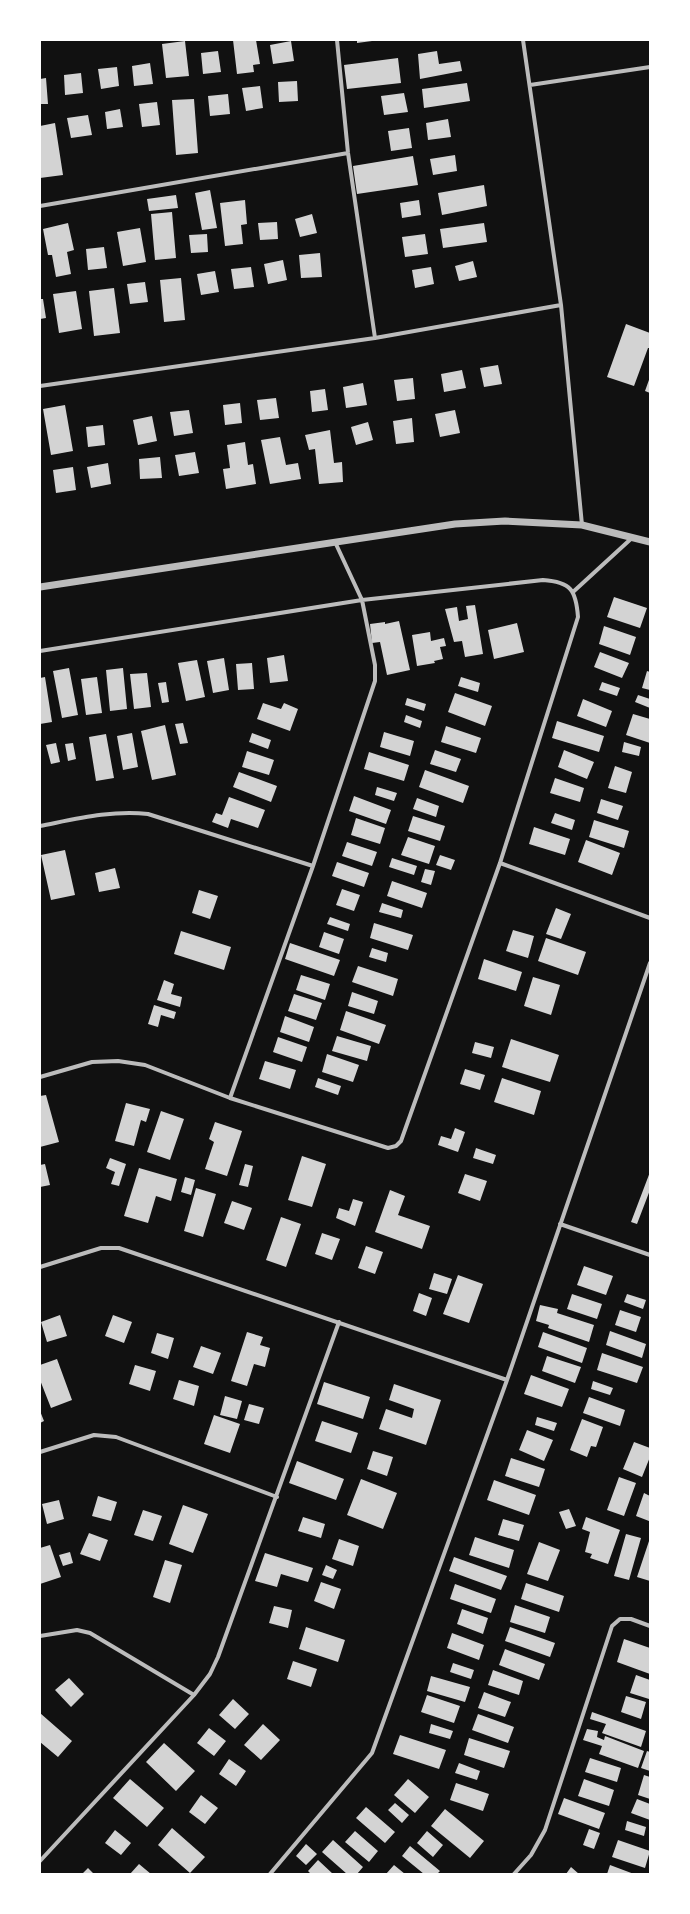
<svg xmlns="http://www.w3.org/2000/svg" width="690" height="1914" viewBox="0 0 690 1914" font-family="'Fira Sans Condensed',sans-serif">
	<rect width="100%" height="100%" fill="#111"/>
	<path fill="#d3d3d3" d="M233,40H256L260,64L253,65L254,72L237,74Z
		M357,40H372V41L357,43Z
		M185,41L189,76L166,78L162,44Z
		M291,41L294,61L273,64L270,45Z
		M218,51L221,72L203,74L201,53Z
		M437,51L439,64L460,61L462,71L420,79L418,54Z
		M398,58L401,83L347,89L344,65Z
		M150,63L153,84L134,86L132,66Z
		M117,67L119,86L101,89L98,69Z
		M81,73L83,93L65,95L64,75Z
		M46,78L48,104H40V79Z
		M297,81L298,101L279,102L278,82Z
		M467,83L470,101L424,108L422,89Z
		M260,86L263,108L246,111L242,88Z
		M404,93L408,112L384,115L381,96Z
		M228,94L230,114L210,116L208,96Z
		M194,99L198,153L176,155L172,100Z
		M157,102L160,125L142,127L139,104Z
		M120,109L123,127L107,129L105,112Z
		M88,115L92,135L71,138L67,118Z
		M448,119L451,137L428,140L426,123Z
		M55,123L63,175L40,178V126Z
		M409,128L412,148L391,151L388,131Z
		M455,155L457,171L433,175L430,159Z
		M413,156L418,185L357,194L353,166Z
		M484,185L487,206L442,215L438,193Z
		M210,190L217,228L202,230L195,193Z
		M176,195L178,208L149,211L147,199Z
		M245,200L247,224L241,225L243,244L225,246L220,203Z
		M419,200L421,215L402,218L400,203Z
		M172,212L176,258L155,260L151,214Z
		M312,214L317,233L300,237L295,219Z
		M277,222L278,239L260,240L258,223Z
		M68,223L74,250L67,252L71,274L56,277L52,255H48L43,229Z
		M484,223L487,242L443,248L440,229Z
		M140,228L146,262L123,266L117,232Z
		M207,234L208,252L191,253L189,235Z
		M425,234L428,254L405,257L402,237Z
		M104,247L107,268L88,270L86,249Z
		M320,253L322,277L301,278L299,255Z
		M283,260L287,280L268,284L264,264Z
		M473,261L477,277L459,281L455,266Z
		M251,267L254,287L234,289L231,269Z
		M431,267L434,284L415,288L412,270Z
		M215,271L219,292L201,295L197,274Z
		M181,278L185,320L164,322L160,280Z
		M145,282L148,302L130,304L127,284Z
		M114,288L120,333L94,336L89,291Z
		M76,291L82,329L59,333L53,294Z
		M40,299H43L46,318L40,319Z
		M626,324L650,333V348H648L634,386L607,377Z
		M498,365L502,384L484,387L480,368Z
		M462,370L466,388L444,392L441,374Z
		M650,377V393L645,391Z
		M413,378L415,399L397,401L394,380Z
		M363,383L367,405L346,408L343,387Z
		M325,389L328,410L312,412L310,391Z
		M276,398L279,418L260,420L257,400Z
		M240,403L242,423L225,425L223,405Z
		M65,405L73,451L51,455L43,409Z
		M189,410L193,433L174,436L170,412Z
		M455,410L460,433L440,437L435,414Z
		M152,416L157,441L138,445L133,420Z
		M412,418L414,442L396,444L393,421Z
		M368,422L373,440L356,445L351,427Z
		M103,425L105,445L88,447L86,427Z
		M330,430L334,463L342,462L343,482L319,484L315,449L309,450L305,435Z
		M280,437L286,465L298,463L301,479L270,484L261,440Z
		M245,442L248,465L253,464L256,484L226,489L223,469L230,468L227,445Z
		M195,452L199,473L179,476L175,455Z
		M160,457L162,478L140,479L139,459Z
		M108,463L111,484L91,488L87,467Z
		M73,467L76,490L56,493L53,470Z
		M614,597L647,608L640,628L607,617Z
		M475,605L483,654L465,657L462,641L454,642L445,609L457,607L459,621L468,619L466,606Z
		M399,621L410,670L387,675L380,642L372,643L370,624L385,622V624Z
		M517,623L524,652L494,659L488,630Z
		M604,626L636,637L630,655L599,644Z
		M430,632L431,641L444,638L446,646L440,647L443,659L434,661L435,663L417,666L412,635Z
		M600,652L629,663L622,678L594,667Z
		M284,655L288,681L270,683L267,658Z
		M224,658L229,690L213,693L207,661Z
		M197,660L205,697L186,701L178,663Z
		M252,663L254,689L238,690L236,664Z
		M69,668L78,715L62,718L53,671Z
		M123,668L127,709L110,711L106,670Z
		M647,671L650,672V690L642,688Z
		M147,673L151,707L134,709L130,674Z
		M45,677L52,722L40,724V678Z
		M97,677L102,713L86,715L81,679Z
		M461,677L480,683L478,692L458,686Z
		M166,682L169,702L162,703L158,683Z
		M602,682L620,688L617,696L599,690Z
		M455,693L492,706L485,726L448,712Z
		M638,695L650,699V708L635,702Z
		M407,698L426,704L424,711L405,705Z
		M583,699L612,711L606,727L577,716Z
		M263,703L281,709L284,703L298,709L290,731L257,719Z
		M633,714L650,719V743L626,735Z
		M406,715L422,721L420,728L404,722Z
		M557,721L604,736L599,752L552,738Z
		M183,723L188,743L180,744L175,724Z
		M165,725L176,775L152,780L141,731Z
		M446,726L481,738L476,753L441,742Z
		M384,732L414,741L410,756L380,747Z
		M132,733L138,767L123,770L117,736Z
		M252,733L271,740L268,749L249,742Z
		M106,734L114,778L96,781L89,737Z
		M624,742L641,747L639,756L622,752Z
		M56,743L60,762L51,764L46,745Z
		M73,743L76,759L68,761L65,744Z
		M435,750L461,759L456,772L430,764Z
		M564,750L594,762L587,779L558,767Z
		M247,751L274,760L269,775L242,767Z
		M369,752L409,765L404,781L364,769Z
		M615,766L632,772L626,793L608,788Z
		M425,770L469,786L463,803L419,787Z
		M239,772L277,786L271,802L233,787Z
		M555,778L584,788L580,802L550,793Z
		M377,787L397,793L394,801L375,795Z
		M354,796L391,810L386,824L349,811Z
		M229,797L265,810L258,828L231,819L228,828L212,822L216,813L222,815Z
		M417,798L439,806L436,817L413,809Z
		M601,799L623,806L618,820L597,813Z
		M555,813L575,820L572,830L551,823Z
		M413,816L445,826L440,841L408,831Z
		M356,818L385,828L380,844L351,835Z
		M594,820L629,831L624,848L589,837Z
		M534,827L570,839L565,855L529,844Z
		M408,837L435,846L429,864L401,855Z
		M586,840L620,853L612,875L578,862Z
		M347,842L377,852L372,866L342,856Z
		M65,850L75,895L51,900L41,855Z
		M440,855L455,860L451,870L436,865Z
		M392,858L417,866L414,875L389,867Z
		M337,862L369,873L364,887L332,876Z
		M115,868L120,888L99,892L95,873Z
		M425,869L435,871L431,885L421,882Z
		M392,881L427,893L422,908L387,896Z
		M342,889L360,895L354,911L336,905Z
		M199,890L218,896L210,919L192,913Z
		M382,903L403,910L401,918L379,912Z
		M556,908L571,914L561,939L546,934Z
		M330,917L350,924L348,931L327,924Z
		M374,923L413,935L408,950L370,938Z
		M513,930L534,936L528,958L506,951Z
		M181,931L231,947L224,970L174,954Z
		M324,932L344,939L339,954L319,947Z
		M546,938L586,952L578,975L538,961Z
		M290,943L340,960L334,976L285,959Z
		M372,948L388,953L386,962L369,957Z
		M484,959L522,972L516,991L478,979Z
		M358,966L398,979L393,996L352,982Z
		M301,975L330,984L325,1000L296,990Z
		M533,977L560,985L551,1015L524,1006Z
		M164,980L174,984L171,994L182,997L180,1007L157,1000Z
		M352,992L378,1001L374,1014L348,1006Z
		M294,994L322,1003L316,1020L288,1011Z
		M154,1005L176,1012L174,1019L161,1015L158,1027L148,1024Z
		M346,1011L386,1025L379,1044L340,1030Z
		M285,1016L314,1027L309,1042L280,1032Z
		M337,1036L371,1046L367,1061L332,1051Z
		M278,1037L307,1047L302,1062L273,1052Z
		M511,1039L559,1055L550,1082L502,1067Z
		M475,1042L494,1047L491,1058L472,1053Z
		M327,1054L359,1065L353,1082L322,1072Z
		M265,1061L296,1070L290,1089L259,1079Z
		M465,1069L485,1075L480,1090L460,1084Z
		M318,1078L341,1086L338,1095L315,1087Z
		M502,1078L541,1091L534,1115L494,1102Z
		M46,1095L59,1142L40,1147V1096Z
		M126,1103L150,1109L146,1122L141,1120L134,1146L115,1141Z
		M161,1111L184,1119L170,1160L147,1152Z
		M215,1122L242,1131L227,1176L205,1169L214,1142L209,1139Z
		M455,1128L465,1132L458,1152L438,1145L441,1136L451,1139Z
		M476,1148L496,1155L493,1164L473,1158Z
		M302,1156L326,1164L312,1207L288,1200Z
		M110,1158L126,1164L119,1186L111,1184L115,1172L106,1168Z
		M45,1164L50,1185L40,1187V1165Z
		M245,1164L253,1166L248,1187L239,1185Z
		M139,1168L177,1179L171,1201L156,1196L148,1223L124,1216Z
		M650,1172V1190L637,1224L631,1222Z
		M465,1174L487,1181L480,1201L458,1193Z
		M185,1177L195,1180L191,1195L181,1192Z
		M196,1188L216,1194L203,1237L184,1231Z
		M390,1190L405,1196L398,1215L430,1226L422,1249L375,1232Z
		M353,1199L363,1202L355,1226L336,1218L339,1208L349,1211Z
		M232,1201L252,1208L244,1230L224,1223Z
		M281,1217L301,1224L286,1267L266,1260Z
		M322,1233L340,1239L332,1260L315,1254Z
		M366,1246L383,1252L375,1274L358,1268Z
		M584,1266L613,1276L606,1295L577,1285Z
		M434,1273L452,1279L447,1294L429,1289Z
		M458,1275L483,1284L469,1323L443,1314Z
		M419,1293L432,1298L426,1316L413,1311Z
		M572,1294L602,1304L597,1319L567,1309Z
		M627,1294L646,1300L643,1309L624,1302Z
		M540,1305L558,1309L557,1313L594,1325L589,1342L548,1328L549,1325L536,1321Z
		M620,1310L641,1317L636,1332L615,1325Z
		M60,1315L67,1336L47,1342L41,1322Z
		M113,1315L132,1322L124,1343L105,1336Z
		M610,1331L646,1344L642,1358L606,1345Z
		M247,1332L263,1337L260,1345L270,1348L265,1367L254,1364L247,1386L231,1381Z
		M543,1332L587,1348L582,1363L538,1347Z
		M157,1333L174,1338L168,1359L151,1353Z
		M201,1346L221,1353L213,1374L193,1367Z
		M602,1353L643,1367L637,1383L597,1370Z
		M547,1356L581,1367L575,1383L542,1371Z
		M57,1359L72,1400L51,1408L40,1380V1365Z
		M135,1365L156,1371L150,1391L129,1384Z
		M531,1375L569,1389L562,1407L524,1394Z
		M179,1380L199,1386L194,1406L173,1399Z
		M593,1381L613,1388L610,1395L591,1389Z
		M324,1382L370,1397L363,1419L317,1404Z
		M394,1384L441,1400L426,1445L379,1429L386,1409L412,1418L414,1409L389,1400Z
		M225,1396L242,1401L237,1419L220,1415Z
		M589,1397L625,1410L620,1426L583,1413Z
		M249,1404L264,1408L259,1424L244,1420Z
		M40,1411L44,1421L40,1423Z
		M214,1415L240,1424L230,1453L204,1444Z
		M537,1417L557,1423L554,1431L535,1425Z
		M582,1419L603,1427L596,1447L591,1446L587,1457L570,1450Z
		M322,1421L358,1433L351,1453L315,1441Z
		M527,1430L553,1440L544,1461L519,1450Z
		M634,1442L650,1448V1457L642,1477L623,1469Z
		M373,1451L393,1457L387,1476L367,1469Z
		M511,1458L545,1469L539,1487L505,1476Z
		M297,1461L344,1479L336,1500L289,1483Z
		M619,1477L636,1483L624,1516L607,1510Z
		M361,1479L397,1493L383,1529L347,1515Z
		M494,1480L536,1495L529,1515L487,1500Z
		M644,1493L650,1496L649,1521L636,1516Z
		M98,1496L117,1502L111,1521L92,1516Z
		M59,1500L64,1519L47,1524L42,1504Z
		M183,1505L208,1514L193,1553L169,1544Z
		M569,1509L576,1526L566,1529L559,1512Z
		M143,1510L162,1516L153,1541L134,1535Z
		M303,1517L325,1524L321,1538L298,1531Z
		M586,1517L620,1530L608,1564L590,1558L592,1554L585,1552L590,1532L582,1529Z
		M503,1519L524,1525L519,1541L498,1535Z
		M89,1533L108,1540L100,1561L80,1554Z
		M626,1534L641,1538L629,1580L614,1576Z
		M475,1537L514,1550L509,1568L469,1555Z
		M650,1538V1581L637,1577Z
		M339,1539L359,1546L353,1566L332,1559Z
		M539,1542L560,1550L548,1581L527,1574Z
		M50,1545L61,1577L40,1584V1548Z
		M70,1552L73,1563L63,1566L59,1555Z
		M265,1553L313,1568L308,1582L281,1574L277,1587L255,1581Z
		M454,1557L507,1576L501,1590L449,1571Z
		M165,1560L182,1565L170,1603L153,1597Z
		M326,1565L337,1570L333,1579L322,1575Z
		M321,1582L341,1589L334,1609L314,1601Z
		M526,1583L564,1596L559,1612L521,1599Z
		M455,1584L496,1599L491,1613L450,1599Z
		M515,1605L550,1617L545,1633L510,1622Z
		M274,1606L292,1610L288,1628L269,1623Z
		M462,1609L488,1618L483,1634L457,1624Z
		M306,1627L345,1640L338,1662L299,1649Z
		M510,1627L555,1643L550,1657L505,1641Z
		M452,1633L484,1645L479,1660L447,1648Z
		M624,1639L650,1648V1674L617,1662Z
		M505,1649L545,1664L539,1680L499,1665Z
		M293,1661L317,1669L311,1687L287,1679Z
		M453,1663L474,1670L471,1679L450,1672Z
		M493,1670L523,1681L519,1695L488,1685Z
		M636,1675L650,1680L649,1699L630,1693Z
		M431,1676L470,1687L465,1702L427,1691Z
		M69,1678L84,1694L71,1707L55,1690Z
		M484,1692L511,1702L505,1717L478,1708Z
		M427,1695L460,1706L454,1723L421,1712Z
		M626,1696L646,1702L641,1719L621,1712Z
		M233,1699L249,1714L235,1729L219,1715Z
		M592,1712L646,1731L641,1747L602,1733L606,1724L590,1719Z
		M40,1713L72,1741L58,1757L40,1742Z
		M478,1714L514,1727L508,1743L472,1730Z
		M263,1724L280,1740L261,1760L244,1745Z
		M431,1724L453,1731L450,1739L429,1733Z
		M209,1728L226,1741L214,1756L197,1743Z
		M587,1729L598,1731L597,1737L604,1740L605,1736L644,1751L638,1768L599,1754L602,1746L583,1740Z
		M400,1735L446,1750L439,1769L393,1754Z
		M469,1738L510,1751L504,1768L464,1755Z
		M164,1743L195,1771L176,1791L146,1762Z
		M647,1751L650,1752V1771L641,1768Z
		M590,1758L621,1768L617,1782L585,1772Z
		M229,1759L246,1771L236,1786L219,1774Z
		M459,1763L480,1771L477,1780L455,1773Z
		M644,1775L650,1777V1799L638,1795Z
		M130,1779L164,1808L147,1827L113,1798Z
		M408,1779L429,1797L415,1813L394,1795Z
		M584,1779L614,1790L609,1806L578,1796Z
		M456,1783L489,1794L483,1811L450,1800Z
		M201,1795L218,1808L205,1824L189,1812Z
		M564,1798L605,1813L599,1829L558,1814Z
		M637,1799L650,1804V1820L631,1813Z
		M395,1803L409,1815L402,1823L388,1810Z
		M366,1807L395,1832L385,1843L356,1818Z
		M445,1809L484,1841L470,1858L431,1826Z
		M627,1821L646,1827L644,1836L625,1830Z
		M172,1828L205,1857L190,1873L158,1845Z
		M589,1829L600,1833L594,1849L583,1845Z
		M115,1830L131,1843L121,1855L105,1843Z
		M355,1831L378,1851L369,1862L345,1842Z
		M427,1831L443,1845L433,1857L417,1843Z
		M333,1840L363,1867L357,1874H347L322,1852Z
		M618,1840L650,1851L645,1868L612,1857Z
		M306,1844L317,1854L306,1865L296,1856Z
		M410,1846L440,1871L437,1874H424L402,1856Z
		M318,1860L333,1874H311L308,1871Z
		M139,1864L151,1874H130Z
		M394,1865L405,1874H386Z
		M610,1865L634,1874H607Z
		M571,1867L579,1874H566Z
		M88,1868L94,1874H82Z"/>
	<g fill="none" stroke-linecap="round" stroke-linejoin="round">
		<path stroke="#bcbcbc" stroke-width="4" d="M337,40L348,153L375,338
			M523,40L561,305L582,525
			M530,85L650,67
			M40,206L348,153
			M40,386L375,338L561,305
			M573,592L633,537
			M40,651L362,600L543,580C571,582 576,590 578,617L500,863L401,1141L396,1146L388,1148L230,1098L145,1065L118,1061L92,1062L40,1077
			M40,826C76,819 111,810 148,814L313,866
			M500,863L650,918
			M230,1098L313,866L375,681V665L362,600L335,542
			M560,1224L650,1255
			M40,1267L101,1248H119L507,1380
			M40,1452L94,1435L116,1437L277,1497
			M40,1636L77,1630L90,1633L194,1695
			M40,1861L194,1695L210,1674L218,1657L339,1322
			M270,1874L372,1753L507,1380L650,963
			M514,1874L531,1855L545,1830L612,1626L620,1619H631L650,1626"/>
		<path stroke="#bcbcbc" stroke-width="7" d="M40,587L455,524L505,521L582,525L650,542"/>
	</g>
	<rect width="690" height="1914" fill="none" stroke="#ffffff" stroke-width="82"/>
</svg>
